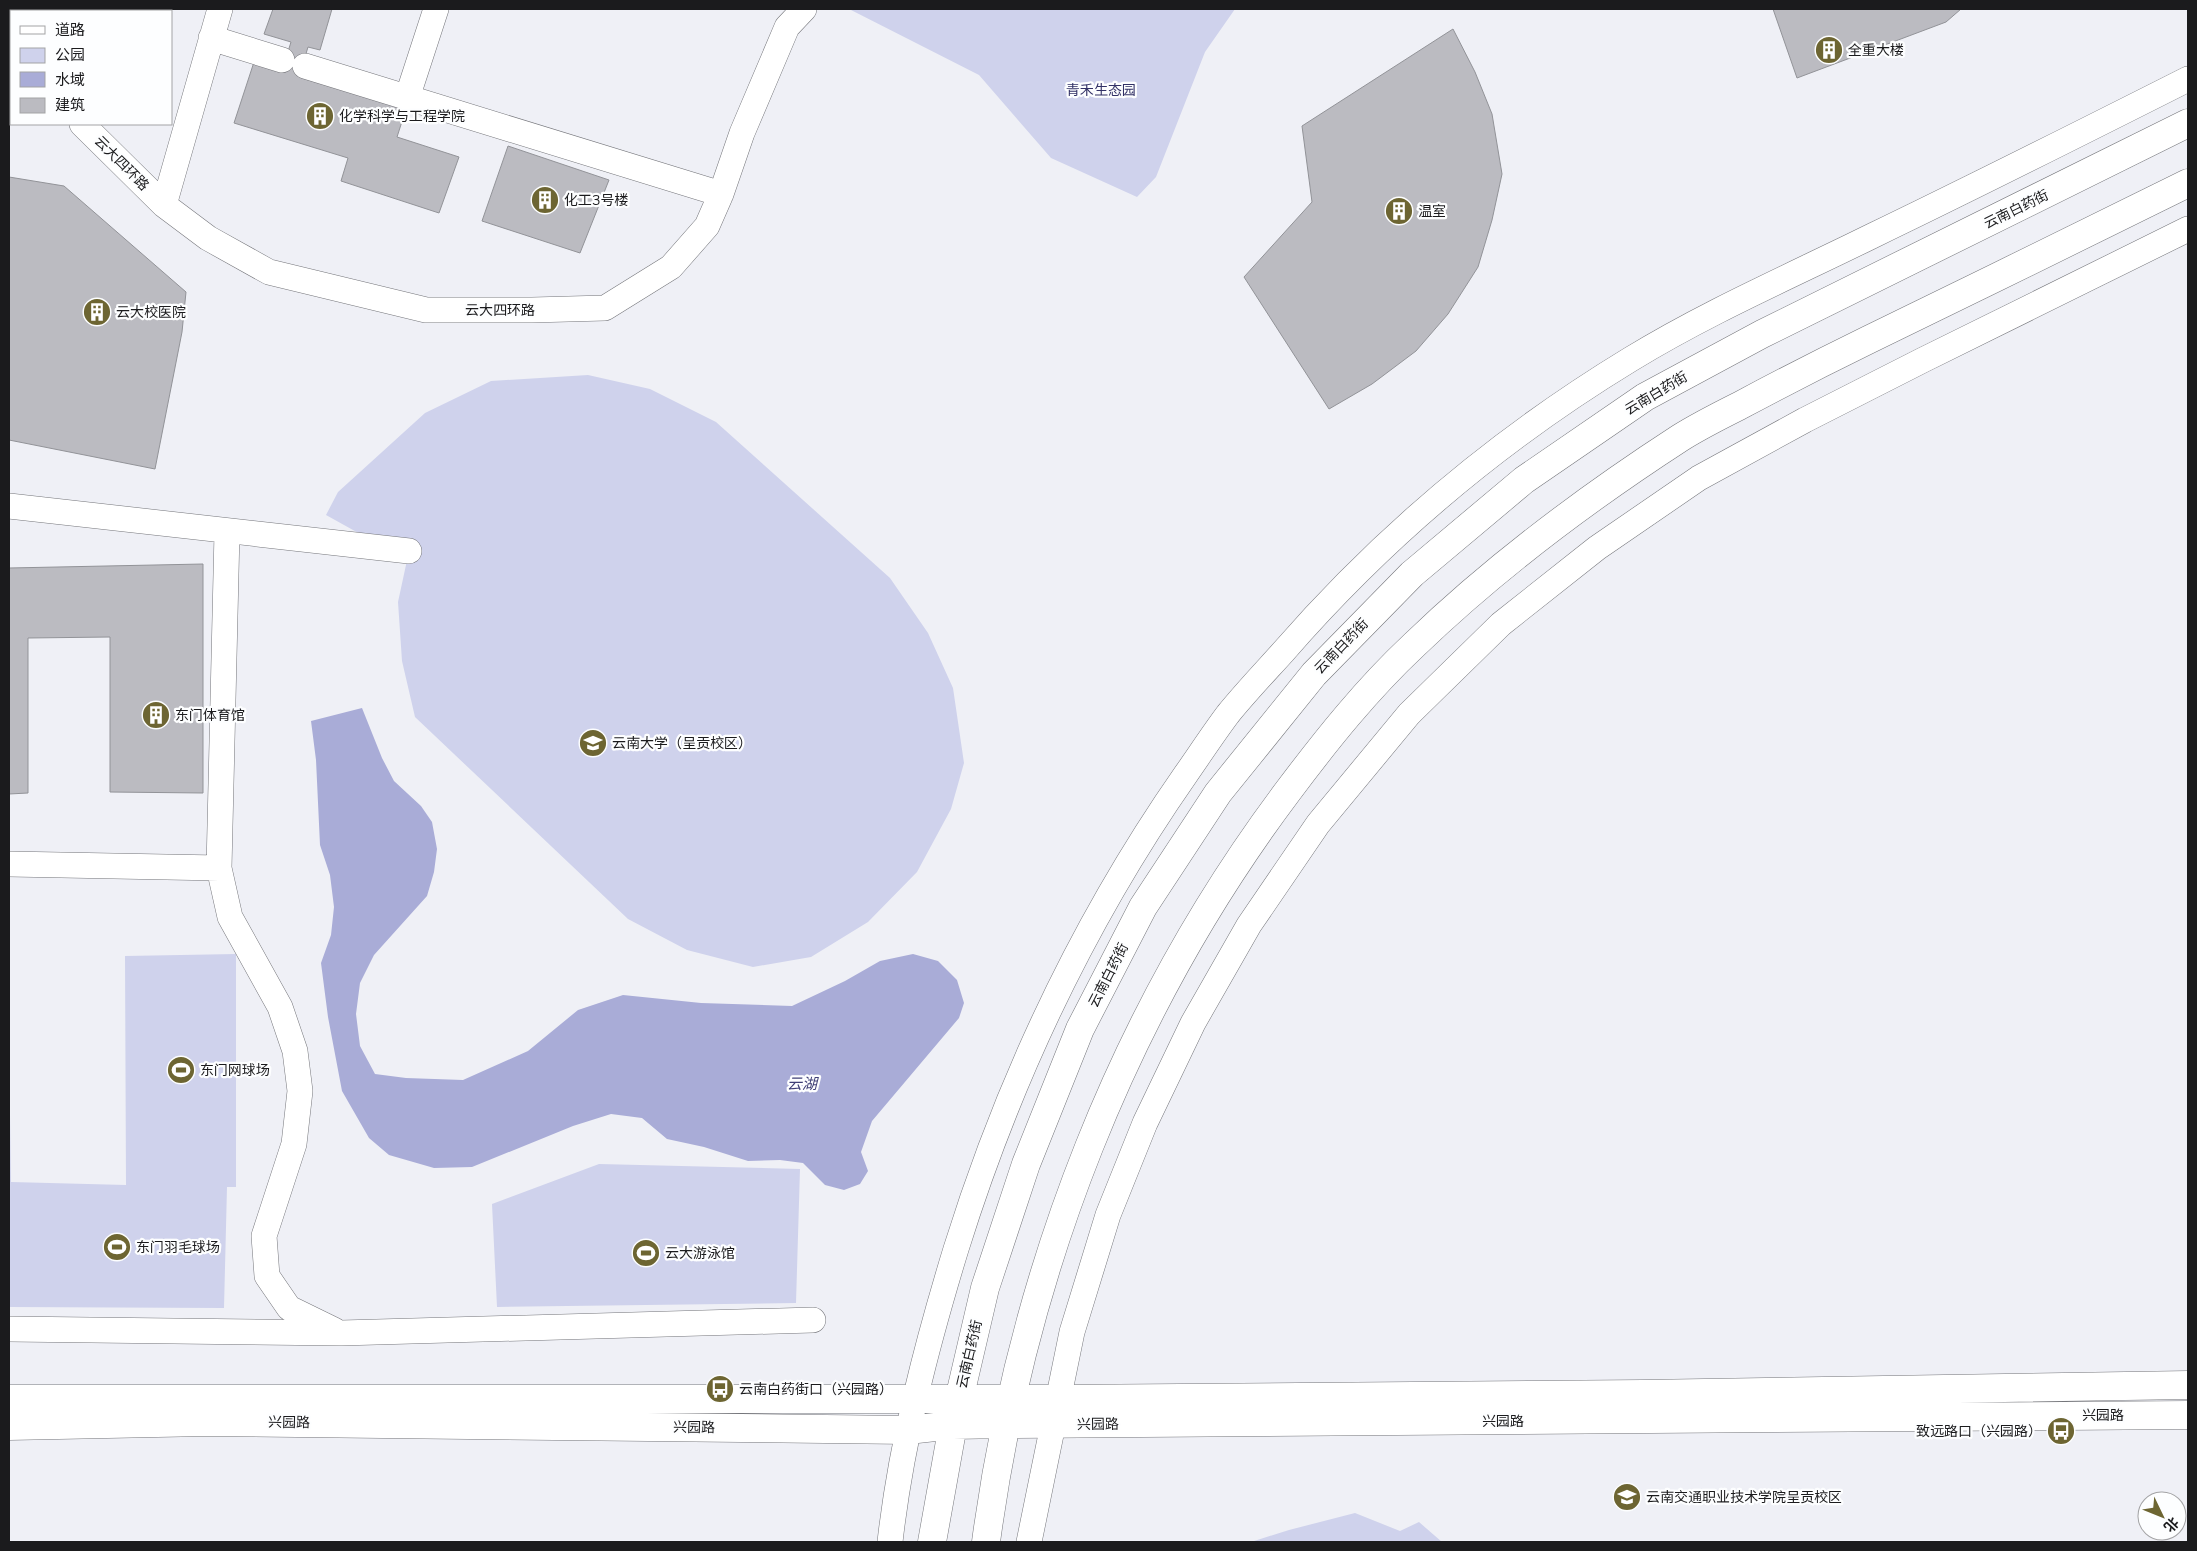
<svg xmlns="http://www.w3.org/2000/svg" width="2197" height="1551" viewBox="0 0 2197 1551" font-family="Mulish,'Noto Sans SC',sans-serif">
	<rect width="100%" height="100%" fill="#eff0f6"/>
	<path fill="#cfd2ec" d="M852,9H1235L1205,52L1156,177L1137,197L1051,158L979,75L851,10Z
		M588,375L650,389L716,422L890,578L928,633L953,688L964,763L951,809L917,872L868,922L811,957L753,967L687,950L628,919L415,717L402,661L398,602L409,551L362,535L326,515L338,492L425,413L491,381Z
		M236,954V1187H227L224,1308L9,1307V1048L11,1182L126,1185L125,956Z
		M599,1164L800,1169L796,1303L497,1307L492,1204Z
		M1355,1513L1400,1531L1419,1522L1442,1542H1251L1289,1530Z"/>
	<path fill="#a9acd7" d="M362,708L382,758L394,781L421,806L432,822L437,849L434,872L427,896L374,955L360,983L356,1014L360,1046L375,1074L406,1078L463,1080L528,1051L578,1010L623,995L701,1003L792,1006L845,981L880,961L913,954L938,961L957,980L964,1003L959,1018L872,1121L861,1152L868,1171L860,1184L844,1190L825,1185L803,1163L780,1160L748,1161L704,1147L667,1139L642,1118L611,1114L573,1126L472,1167L434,1168L389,1155L369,1138L342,1091L328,1017L321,963L331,935L334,907L330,875L320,845L316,760L311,721Z"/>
	<path fill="#bbbbc1" stroke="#929398" d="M273,9H332L320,50L308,47L299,77L406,109L397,137L459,157L439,213L341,181L348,158L234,123L254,62L282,71L291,42L264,34Z
		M1773,9H1961L1946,22L1797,78Z
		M1453,29L1475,72L1492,114L1502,174L1492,220L1478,267L1448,314L1416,351L1372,384L1329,409L1244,277L1312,202L1302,126Z
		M508,146L609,180L580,253L482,221Z
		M9,177L64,186L186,292L182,332L155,469L9,440Z
		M203,564V793L110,792V637L28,638V793L9,794V568Z"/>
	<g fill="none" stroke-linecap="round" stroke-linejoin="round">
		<defs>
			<path id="minor" d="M211,38L282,60
				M9,64L11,65
				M305,66L721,194
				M407,98L436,9
				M82,124L164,205L208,238L269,272L426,310H532L605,308L671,267L707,226L721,194L742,133L787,27L804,9
				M164,205L220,9
				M9,506L409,551
				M9,864L219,868L227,532
				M219,868L230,917L280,1007L295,1051L300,1091L294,1144L264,1236L267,1276L289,1308L334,1330
				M9,1329L341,1333L813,1320
				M890,1542C901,1443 927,1344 956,1249C1009,1079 1084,920 1186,774C1200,754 1213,734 1228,714C1245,693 1264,673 1283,652C1383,537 1501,438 1631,359C1708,312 1791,276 1872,236C1978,185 2083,132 2188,79
				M1029,1542L1072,1332L1108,1215L1145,1123L1193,1023L1249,925L1318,824L1409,714L1501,624L1597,548L1699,478L1805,420L1923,360L2188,229"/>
			<path id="major" d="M9,1399H1057L1643,1394L2188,1385
				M9,1426L206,1422L908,1430L953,1425L1005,1424L2188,1415
				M932,1542L953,1425L985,1288L1026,1164L1080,1029L1143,907L1218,793L1314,674L1412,574L1524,480L1645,397L1762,334L2188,123
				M986,1542C1022,1272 1124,1009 1288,791C1327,739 1367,689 1414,645C1495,567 1586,499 1680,438C1699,426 1719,416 1739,406C1782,383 1825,361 1868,340C1975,288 2081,236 2188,183"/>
		</defs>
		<use href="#minor" stroke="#75767b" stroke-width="26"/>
		<use href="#major" stroke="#75767b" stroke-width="29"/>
		<use href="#minor" stroke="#fff" stroke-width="25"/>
		<use href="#major" stroke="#fff" stroke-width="28"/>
	</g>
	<defs>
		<symbol id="building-disc" viewBox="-11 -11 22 22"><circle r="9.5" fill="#6d6532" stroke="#fdfeff"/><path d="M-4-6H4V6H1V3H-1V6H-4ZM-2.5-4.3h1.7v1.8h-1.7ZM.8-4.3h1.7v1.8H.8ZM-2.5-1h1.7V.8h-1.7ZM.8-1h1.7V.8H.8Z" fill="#fff"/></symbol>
		<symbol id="university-disc" viewBox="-11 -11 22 22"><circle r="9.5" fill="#6d6532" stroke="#fdfeff"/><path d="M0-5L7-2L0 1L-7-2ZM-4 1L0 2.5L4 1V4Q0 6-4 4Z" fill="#fff"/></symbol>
		<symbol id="stadium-disc" viewBox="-11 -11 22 22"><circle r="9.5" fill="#6d6532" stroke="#fdfeff"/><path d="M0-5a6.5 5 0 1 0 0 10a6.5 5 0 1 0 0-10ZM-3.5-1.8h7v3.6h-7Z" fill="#fff"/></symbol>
		<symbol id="bus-disc" viewBox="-11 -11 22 22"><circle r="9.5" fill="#6d6532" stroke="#fdfeff"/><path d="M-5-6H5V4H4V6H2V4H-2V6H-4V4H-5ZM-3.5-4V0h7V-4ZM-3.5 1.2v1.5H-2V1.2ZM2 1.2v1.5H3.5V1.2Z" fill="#fff"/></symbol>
	</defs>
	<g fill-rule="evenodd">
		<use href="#building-disc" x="1813" y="34" width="32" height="32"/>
		<use href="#building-disc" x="304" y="100" width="32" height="32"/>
		<use href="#building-disc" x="529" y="184" width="32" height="32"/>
		<use href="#building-disc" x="1383" y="195" width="32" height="32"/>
		<use href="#building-disc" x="81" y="296" width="32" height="32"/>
		<use href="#building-disc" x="140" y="699" width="32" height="32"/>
		<use href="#university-disc" x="577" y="727" width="32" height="32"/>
		<use href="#stadium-disc" x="165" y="1054" width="32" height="32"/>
		<use href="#stadium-disc" x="101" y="1231" width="32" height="32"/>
		<use href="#stadium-disc" x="630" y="1237" width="32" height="32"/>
		<use href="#bus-disc" x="704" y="1373" width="32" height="32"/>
		<use href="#bus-disc" x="2045" y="1415" width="32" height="32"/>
		<use href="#university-disc" x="1611" y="1481" width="32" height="32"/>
	</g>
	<g text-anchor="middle" stroke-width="4.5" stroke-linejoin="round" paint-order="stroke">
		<g font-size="14" fill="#1b1b1d" stroke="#fdfeff" text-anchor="start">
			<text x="1848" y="55">全重大楼</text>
			<text x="339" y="121">化学科学与工程学院</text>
			<text x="564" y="205">化工3号楼</text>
			<text x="1418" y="216">温室</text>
			<text x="116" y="317">云大校医院</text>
			<text x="175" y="720">东门体育馆</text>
			<text x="612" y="748">云南大学（呈贡校区）</text>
			<text x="200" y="1075">东门网球场</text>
			<text x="136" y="1252">东门羽毛球场</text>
			<text x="665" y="1258">云大游泳馆</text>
			<text x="739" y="1394">云南白药街口（兴园路）</text>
			<text x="2042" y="1436" text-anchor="end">致远路口（兴园路）</text>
			<text x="1646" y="1502">云南交通职业技术学院呈贡校区</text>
		</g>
		<g font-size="14" fill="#323166" stroke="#fdfeff">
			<text x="1101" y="95">青禾生态园</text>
		</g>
		<g font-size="14" fill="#1b1b1d" stroke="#fdfeff">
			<text transform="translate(122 163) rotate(45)" y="5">云大四环路</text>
			<text transform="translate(2016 209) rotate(-26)" y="5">云南白药街</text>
			<text x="500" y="315">云大四环路</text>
			<text transform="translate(1656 393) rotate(-31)" y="5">云南白药街</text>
			<text transform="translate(1341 646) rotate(-46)" y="5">云南白药街</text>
			<text transform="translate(1108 975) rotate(-63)" y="5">云南白药街</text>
			<text transform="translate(969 1354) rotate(-77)" y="5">云南白药街</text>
			<text x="2103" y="1420">兴园路</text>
			<text x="1503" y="1426">兴园路</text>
			<text transform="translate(289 1422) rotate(1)" y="5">兴园路</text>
			<text transform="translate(1098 1424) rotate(-1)" y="5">兴园路</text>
			<text transform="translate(694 1427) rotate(1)" y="5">兴园路</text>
		</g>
		<g font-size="15" font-style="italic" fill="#3f3f76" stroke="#fdfeff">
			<text x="802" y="1089">云湖</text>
		</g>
	</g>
	<rect width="2197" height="1551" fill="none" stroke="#1b1b1d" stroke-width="20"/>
	<rect x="10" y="10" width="162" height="115" fill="#fdfeff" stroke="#a3a3a5"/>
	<rect x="20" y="26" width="25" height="8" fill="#ffffff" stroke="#a3a3a5"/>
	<text x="55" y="35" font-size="15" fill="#1b1b1d">道路</text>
	<rect x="20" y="48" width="25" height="15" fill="#cfd2ec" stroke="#a3a3a5"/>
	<text x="55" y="60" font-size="15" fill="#1b1b1d">公园</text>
	<rect x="20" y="72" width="25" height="15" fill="#a9acd7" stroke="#a3a3a5"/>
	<text x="55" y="85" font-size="15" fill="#1b1b1d">水域</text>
	<rect x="20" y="98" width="25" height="15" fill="#bbbbc1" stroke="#a3a3a5"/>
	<text x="55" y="110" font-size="15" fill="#1b1b1d">建筑</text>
	<g transform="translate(2162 1516) rotate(133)"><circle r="24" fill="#fdfeff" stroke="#a3a3a5"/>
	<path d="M0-4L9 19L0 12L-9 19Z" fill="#6d6532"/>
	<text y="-8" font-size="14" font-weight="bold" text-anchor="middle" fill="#1b1b1d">北</text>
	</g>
</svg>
